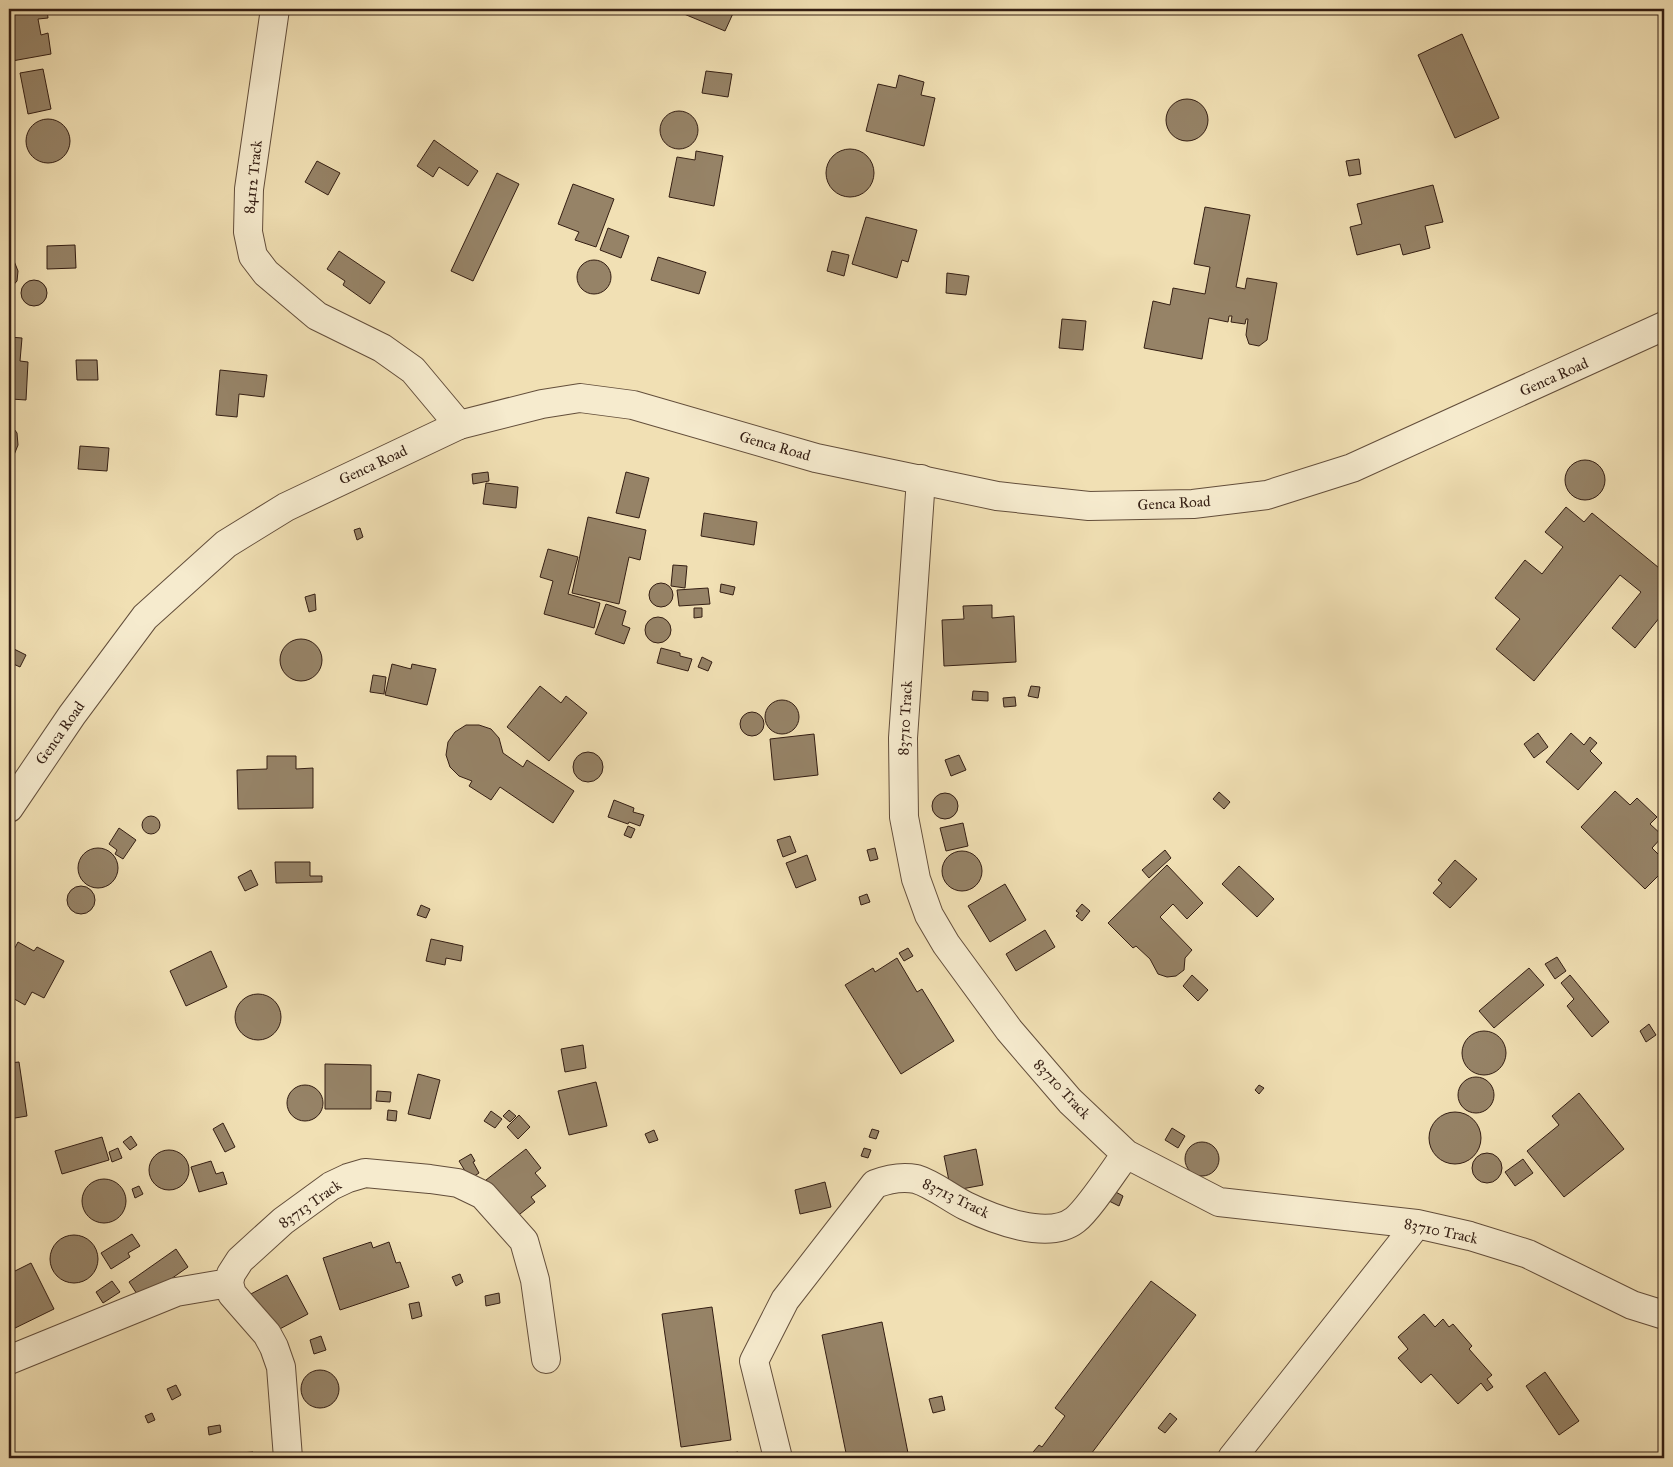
<svg xmlns="http://www.w3.org/2000/svg" width="1673" height="1467" viewBox="0 0 1673 1467" font-family="'IM FELL Great Primer',serif">
	<rect width="100%" height="100%" fill="#f1e0b4"/>
	<filter id="stains"><feTurbulence type="fractalNoise" baseFrequency=".004" numOctaves="4"/><feColorMatrix values="0 0 0 0 .2 0 0 0 0 .09 0 0 0 0 .02 0 0 0 .5 -.17"/></filter>
	<radialGradient id="worn" r=".72"><stop offset=".6" stop-color="#630" stop-opacity="0"/><stop offset="1" stop-color="#630" stop-opacity=".3"/></radialGradient>
	<path fill="#968367" stroke="#341e13" d="M9,9H47L48,18L38,19L41,35L48,33L51,54L12,61L9,43Z
		M672,9H735L725,31Z
		M1462,34L1499,118L1455,138L1418,55Z
		M43,69L51,109L28,114L20,73Z
		M706,71L732,74L728,97L702,93Z
		M899,75L924,82L921,95L935,98L924,146L866,131L878,84L896,88Z
		M1166 120a21 21 0 1 1 42 0a21 21 0 1 1-42 0Z
		M660 130a19 19 0 1 1 38 0a19 19 0 1 1-38 0Z
		M26 141a22 22 0 1 1 44 0a22 22 0 1 1-44 0Z
		M434,140L478,171L468,186L439,167L433,177L417,166Z
		M826 173a24 24 0 1 1 48 0a24 24 0 1 1-48 0Z
		M696,151L723,156L714,206L669,197L677,157L695,160Z
		M1359,159L1361,174L1349,176L1346,161Z
		M317,161L340,173L328,195L305,182Z
		M497,173L519,184L473,281L451,271Z
		M573,184L614,199L596,247L575,240L579,232L558,224Z
		M1433,185L1443,222L1425,226L1430,248L1403,255L1400,244L1357,255L1350,227L1362,224L1357,204Z
		M1205,207L1250,215L1236,287L1245,289L1247,278L1277,283L1267,340L1259,346L1249,344L1246,335L1248,319H1246L1245,324L1231,322L1232,316H1229L1228,322L1209,318L1202,359L1144,348L1153,301L1170,305L1173,288L1205,294L1210,267L1194,264Z
		M866,217L917,230L908,262L902,260L897,278L852,264Z
		M608,228L629,236L621,258L600,250Z
		M75,245L76,268L47,269V246Z
		M339,251L385,282L370,304L343,285L345,281L327,269Z
		M832,251L849,255L844,276L827,271Z
		M9,257L14,261L18,271L17,281L9,290Z
		M658,257L706,272L699,294L651,280Z
		M577 277a17 17 0 1 1 34 0a17 17 0 1 1-34 0Z
		M947,273L969,276L966,295L946,293Z
		M21 293a13 13 0 1 1 26 0a13 13 0 1 1-26 0Z
		M9,300L12,309L9,320Z
		M1062,319L1086,321L1083,350L1059,348Z
		M9,337L22,338L20,361L28,362L26,400L11,399L10,414Z
		M76,360H97L98,380H77Z
		M220,370L267,375L264,397L239,394L237,417L216,415Z
		M9,422L17,433L18,445L14,455L9,460Z
		M80,446L109,448L107,471L78,469Z
		M1565 480a20 20 0 1 1 40 0a20 20 0 1 1-40 0Z
		M488,472L489,481L473,484L472,474Z
		M626,472L649,478L639,518L616,513Z
		M486,483L518,487L516,508L483,504Z
		M1566,507L1584,522L1592,513L1664,572V612L1635,648L1612,628L1641,592L1620,575L1534,681L1496,649L1520,619L1495,598L1525,560L1542,574L1563,547L1545,532Z
		M704,513L757,522L754,545L701,536Z
		M588,517L646,530L640,560L629,557L619,604L572,593Z
		M360,528L363,537L357,540L354,530Z
		M548,549L578,557L568,594L600,603L594,628L544,614L553,581L540,577Z
		M673,565L687,566L685,588L671,586Z
		M649 595a12 12 0 1 1 24 0a12 12 0 1 1-24 0Z
		M721,584L735,587L733,595L720,592Z
		M708,588L710,604L679,606L677,590Z
		M315,594L316,610L309,612L305,597Z
		M606,604L626,611L622,625L630,628L624,644L595,634Z
		M992,605V618L1014,616L1016,662L944,666L942,620L964,619L963,606Z
		M694,608H702V617L694,618Z
		M645 630a13 13 0 1 1 26 0a13 13 0 1 1-26 0Z
		M280 660a21 21 0 1 1 42 0a21 21 0 1 1-42 0Z
		M12,648L26,655L20,667L9,662Z
		M661,648L680,653V656L692,659L688,671L657,663Z
		M702,657L712,662L708,671L698,667Z
		M392,664L411,669L412,664L436,669L427,705L385,695Z
		M373,675L386,677L384,694L370,692Z
		M540,686L561,703L566,696L587,713L549,761L507,727Z
		M1031,686L1040,687L1038,698L1028,696Z
		M973,691L988,692V701L972,700Z
		M1015,697L1016,706L1004,707L1003,698Z
		M765 717a17 17 0 1 1 34 0a17 17 0 1 1-34 0Z
		M740 724a12 12 0 1 1 24 0a12 12 0 1 1-24 0Z
		M466,725H479L491,729L499,738L503,753L523,767L527,760L574,791L553,823L500,787L491,800L469,786L472,781L459,776L450,767L446,755L448,742L455,732Z
		M1538,733L1548,747L1534,758L1524,744Z
		M1571,733L1584,745L1590,737L1597,743L1590,751L1602,763L1578,790L1546,762Z
		M814,734L818,775L774,780L770,739Z
		M573 767a15 15 0 1 1 30 0a15 15 0 1 1-30 0Z
		M959,755L966,770L951,776L945,760Z
		M267,756H296V769L313,768V808L238,809L237,770L267,769Z
		M1615,791L1630,805L1637,798L1657,817L1650,824L1663,836L1652,848L1664,860V870L1645,889L1581,827Z
		M1219,792L1230,802L1224,809L1213,799Z
		M932 806a13 13 0 1 1 26 0a13 13 0 1 1-26 0Z
		M614,800L634,808L633,812L644,815L640,826L629,822L628,824L608,817Z
		M142 825a9 9 0 1 1 18 0a9 9 0 1 1-18 0Z
		M963,823L968,846L946,851L940,828Z
		M628,826L635,829L631,838L624,835Z
		M119,828L136,840L123,859L115,854L117,850L109,844Z
		M790,836L796,852L783,857L777,840Z
		M875,848L878,859L870,861L867,850Z
		M78 868a20 20 0 1 1 40 0a20 20 0 1 1-40 0Z
		M1165,850L1171,858L1149,878L1142,870Z
		M942 871a20 20 0 1 1 40 0a20 20 0 1 1-40 0Z
		M807,855L816,880L796,888L786,863Z
		M1455,860L1477,879L1450,908L1433,893L1442,883L1438,880Z
		M275,862H310V876H322V882L276,883Z
		M1167,865L1203,903L1187,919L1173,904L1160,917L1192,950L1185,958L1184,970L1176,976L1167,977L1158,974L1150,959L1136,946L1133,948L1108,923Z
		M1239,866L1274,899L1257,917L1222,884Z
		M251,870L258,885L245,891L238,877Z
		M1005,884L1026,920L990,942L968,906Z
		M67 900a14 14 0 1 1 28 0a14 14 0 1 1-28 0Z
		M867,894L870,902L861,905L859,897Z
		M1082,904L1090,911L1082,921L1076,916L1079,913L1076,911Z
		M421,905L430,909L426,918L417,915Z
		M1045,930L1055,947L1016,971L1006,954Z
		M431,939L463,946L461,961L446,958L445,965L426,961Z
		M18,942L34,951L37,947L64,961L44,998L32,992L25,1005L9,996V959Z
		M908,948L913,956L904,961L899,953Z
		M211,951L227,987L186,1006L170,971Z
		M1557,957L1566,971L1555,979L1545,964Z
		M897,958L917,992L922,989L954,1041L901,1074L845,985L873,968L875,972Z
		M1529,968L1544,985L1494,1028L1479,1011Z
		M1192,975L1208,990L1198,1001L1183,986Z
		M1570,975L1609,1022L1592,1037L1567,1006L1574,999L1561,983Z
		M235 1017a23 23 0 1 1 46 0a23 23 0 1 1-46 0Z
		M1649,1024L1656,1035L1646,1042L1640,1031Z
		M1462 1053a22 22 0 1 1 44 0a22 22 0 1 1-44 0Z
		M583,1045L586,1068L565,1072L561,1049Z
		M19,1062L27,1116L9,1119V1063Z
		M325,1064L371,1065V1109H325Z
		M418,1074L440,1080L430,1119L408,1114Z
		M1458 1095a18 18 0 1 1 36 0a18 18 0 1 1-36 0Z
		M596,1082L607,1126L569,1135L558,1091Z
		M1259,1085L1264,1088L1259,1094L1255,1090Z
		M287 1103a18 18 0 1 1 36 0a18 18 0 1 1-36 0Z
		M377,1091L391,1092L390,1102L376,1101Z
		M1579,1093L1624,1149L1564,1197L1527,1151L1559,1125L1552,1116Z
		M388,1110L397,1111L396,1121L387,1120Z
		M509,1110L516,1116L510,1122L503,1116Z
		M491,1111L502,1119L495,1128L484,1121Z
		M1429 1138a26 26 0 1 1 52 0a26 26 0 1 1-52 0Z
		M519,1115L530,1127L518,1139L507,1127Z
		M223,1123L235,1147L225,1152L213,1129Z
		M1172,1128L1185,1136L1178,1148L1165,1140Z
		M872,1129L879,1131L876,1139L869,1137Z
		M654,1130L658,1140L649,1143L645,1134Z
		M131,1136L137,1145L130,1150L123,1142Z
		M102,1137L109,1160L62,1174L55,1151Z
		M1185 1159a17 17 0 1 1 34 0a17 17 0 1 1-34 0Z
		M118,1148L122,1158L112,1162L109,1152Z
		M864,1148L871,1150L868,1158L861,1156Z
		M526,1149L541,1168L535,1173L546,1186L531,1197L535,1202L515,1218L486,1180Z
		M976,1149L983,1185L951,1191L944,1156Z
		M149 1170a20 20 0 1 1 40 0a20 20 0 1 1-40 0Z
		M1472 1168a15 15 0 1 1 30 0a15 15 0 1 1-30 0Z
		M471,1154L475,1161L473,1162L479,1173L470,1179L459,1161Z
		M1523,1159L1533,1173L1515,1186L1505,1172Z
		M211,1161L216,1174L223,1172L227,1184L199,1192L191,1167Z
		M82 1201a22 22 0 1 1 44 0a22 22 0 1 1-44 0Z
		M825,1182L831,1207L800,1214L795,1190Z
		M139,1186L143,1194L135,1198L132,1189Z
		M1114,1191L1123,1196L1119,1206L1109,1201Z
		M132,1234L140,1246L128,1253L130,1257L111,1269L101,1253Z
		M50 1259a24 24 0 1 1 48 0a24 24 0 1 1-48 0Z
		M371,1242L373,1248L389,1242L396,1263L400,1262L409,1287L340,1310L323,1258Z
		M176,1249L188,1267L141,1300L129,1282Z
		M31,1263L54,1309L9,1331V1274Z
		M460,1274L463,1282L456,1286L452,1277Z
		M287,1275L308,1314L274,1332L247,1296Z
		M112,1281L120,1292L103,1303L96,1292Z
		M1151,1281L1196,1315L1088,1458H1028L1039,1445L1042,1447L1065,1416L1055,1408Z
		M499,1293L500,1303L486,1306L485,1296Z
		M419,1302L422,1316L412,1319L409,1304Z
		M712,1307L731,1440L681,1447L662,1314Z
		M1424,1314L1435,1327L1443,1319L1449,1327L1453,1324L1472,1346L1469,1349L1492,1375L1487,1379L1493,1387L1487,1391L1481,1383L1458,1404L1431,1374L1421,1383L1398,1358L1408,1349L1398,1337Z
		M882,1322L909,1458H847L822,1335Z
		M321,1336L326,1350L314,1354L310,1340Z
		M301 1389a19 19 0 1 1 38 0a19 19 0 1 1-38 0Z
		M1545,1372L1579,1421L1559,1435L1526,1386Z
		M176,1385L181,1395L172,1400L167,1389Z
		M942,1396L945,1410L933,1413L929,1399Z
		M152,1413L155,1420L148,1423L145,1416Z
		M1170,1413L1177,1419L1165,1433L1158,1428Z
		M220,1425L221,1432L209,1435L208,1427Z
		M253,1452L254,1458H204V1456Z
		M738,1452L739,1458H705Z
		M1609,1453L1613,1458H1604Z"/>
	<g fill="none" stroke-linecap="round" stroke-linejoin="round">
		<defs>
			<path id="minor" d="M275,9L249,189L248,232L253,256L266,273L317,316L382,348L413,370L459,425
				M921,479L903,738L904,817L916,879L929,915L946,944L1009,1030L1070,1101L1126,1154L1219,1202L1417,1224L1470,1236L1528,1254L1632,1305L1664,1315
				M9,1360L176,1292L229,1283
				M288,1458L281,1367L274,1347L267,1334L232,1294L229,1283L231,1274L240,1260L283,1221L331,1186L348,1178L365,1173L430,1179L458,1183L483,1195L524,1241L535,1280L546,1359
				M778,1458L754,1361L785,1300L875,1184C888,1179 901,1176 916,1179C933,1184 950,1198 966,1206C993,1219 1048,1241 1075,1220C1089,1209 1114,1170 1126,1154
				M1232,1458L1417,1224"/>
			<path id="tertiary" d="M9,808L72,715L145,617L226,544L286,507L459,425L542,404L580,398L633,405L816,458L997,496L1089,506L1193,504L1267,495L1352,468L1664,326"/>
		</defs>
		<use href="#minor" stroke="#634e3b" stroke-width="30"/>
		<use href="#tertiary" stroke="#634e3b" stroke-width="30"/>
		<use href="#minor" stroke="#f6ebce" stroke-width="28"/>
		<use href="#tertiary" stroke="#f6ebce" stroke-width="28"/>
	</g>
	<g text-anchor="middle" stroke-width="4" stroke-linejoin="round" paint-order="stroke">
		<g font-size="15" fill="#341e13" stroke="#f6ebce">
			<text transform="translate(253 177) rotate(-84)" y="5">84112 Track</text>
			<text transform="translate(1554 377) rotate(-24)" y="5">Genca Road</text>
			<text transform="translate(775 446) rotate(16)" y="5">Genca Road</text>
			<text transform="translate(373 465) rotate(-25)" y="5">Genca Road</text>
			<text transform="translate(1174 503) rotate(-3)" y="5">Genca Road</text>
			<text transform="translate(905 718) rotate(-87)" y="5">83710 Track</text>
			<text transform="translate(60 733) rotate(-55)" y="5">Genca Road</text>
			<text transform="translate(1062 1089) rotate(47)" y="5">83710 Track</text>
			<text transform="translate(956 1198) rotate(26)" y="5">83713 Track</text>
			<text transform="translate(310 1204) rotate(-35)" y="5">83713 Track</text>
			<text transform="translate(1441 1231) rotate(12)" y="5">83710 Track</text>
		</g>
	</g>
	<rect width="1673" height="1467" fill="none" stroke="#f1e0b4" stroke-width="30"/>
	<rect x="10" y="10" width="1653" height="1447" fill="none" stroke="#341e13" stroke-width="2.5"/>
	<rect x="15" y="15" width="1643" height="1437" fill="none" stroke="#341e13"/>
	<rect width="100%" height="100%" filter="url(#stains)"/>
	<rect width="100%" height="100%" fill="url(#worn)"/>
</svg>
